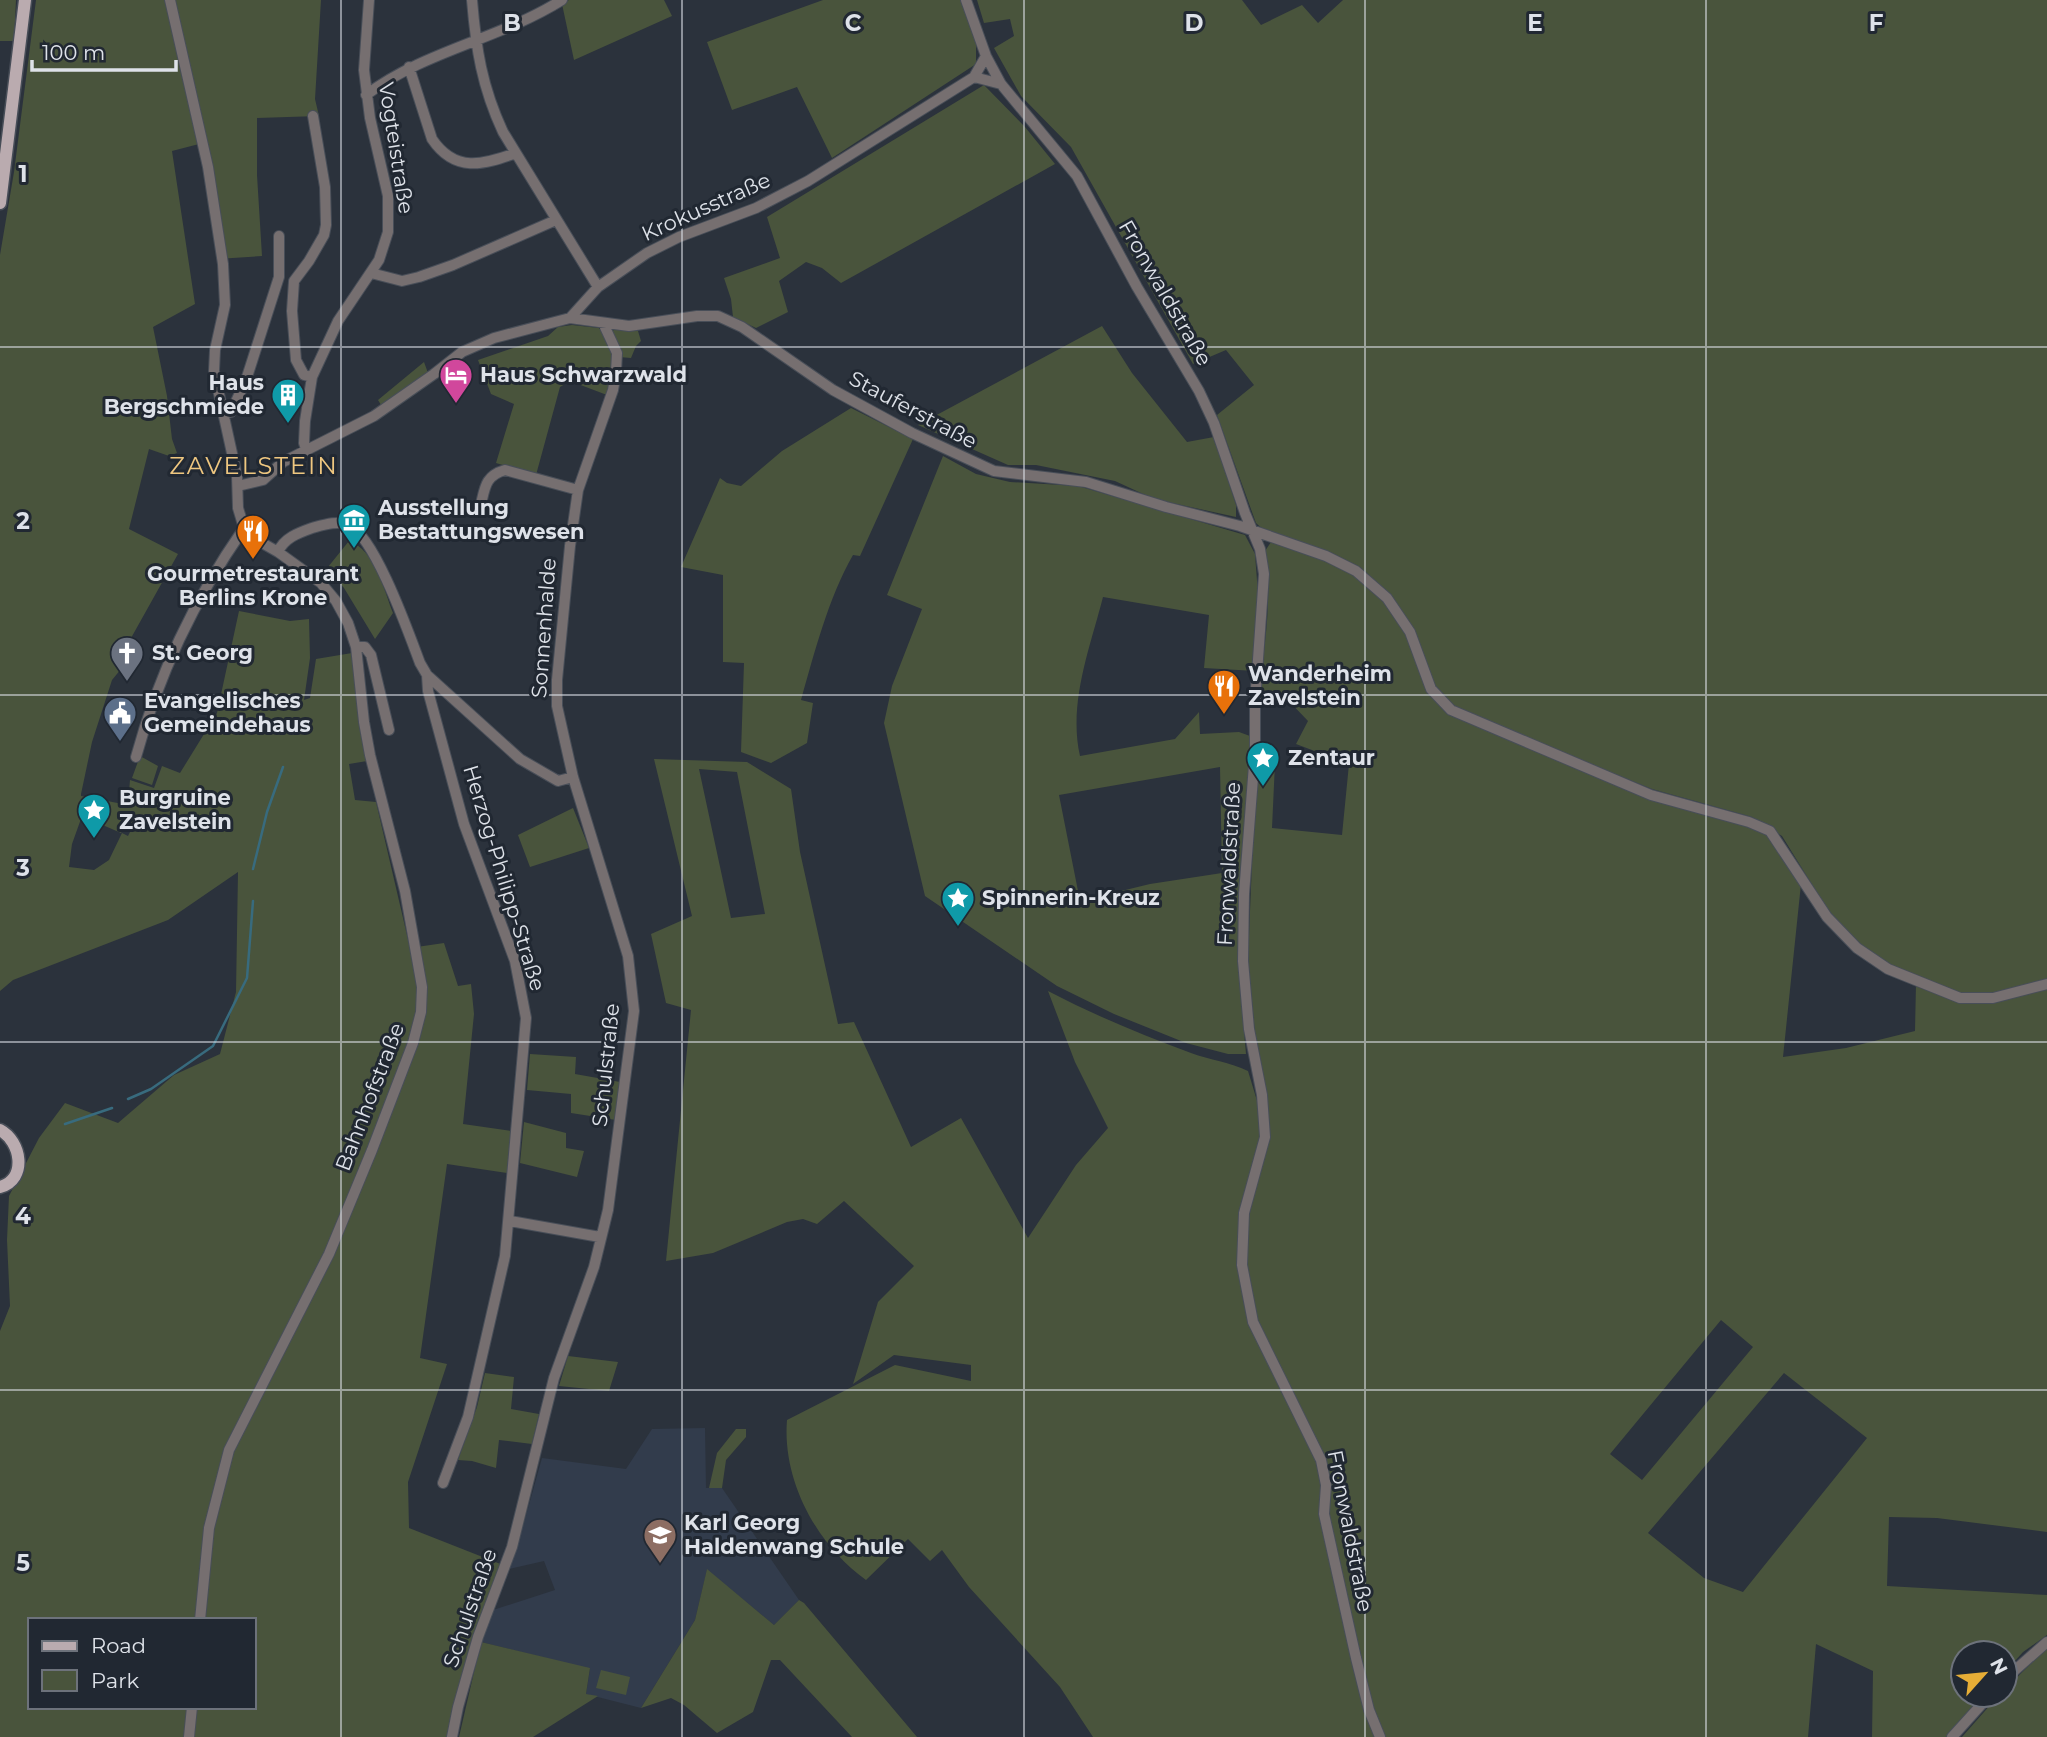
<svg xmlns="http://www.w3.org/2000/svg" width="2047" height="1737" viewBox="0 0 2047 1737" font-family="Montserrat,sans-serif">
	<rect width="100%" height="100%" fill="#2b323c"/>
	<path fill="#323c4c" d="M705,1428L706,1488H722L799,1600L774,1625L707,1570L695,1620L641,1708L586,1694L590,1669L481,1642L493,1610L555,1590L544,1561L509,1569L520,1537L542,1458L626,1469L652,1429Z"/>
	<path fill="#49543c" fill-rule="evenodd" d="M0,0H16L14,41H0Z
		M36,0H321L315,99L319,116L257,118V175L262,256L217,259L199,144L172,151L195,304L153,327L167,396L172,439L177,453L169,456L149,449L129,529L178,554L126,647L135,652L112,680L92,742L81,794V796L128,805L130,780L154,788L162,766L180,773L217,713L239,611L290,621L309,619L310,658L304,700L310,698L316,659L352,653L367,761L349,764L355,800L376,802L410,948L444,943L458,986L471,984L474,1014L463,1124L511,1131L507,1173L447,1164L420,1358L447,1364L408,1482L409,1528L503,1565L449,1737H0V1331L10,1306L7,1240L9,1196L39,1138L65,1103L118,1123L174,1075L220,1054L236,992L238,872L168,920L13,980L0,991V255L14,172ZM82,816L121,833L123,829L130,832L128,836L122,833L109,860L94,870L69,867L72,844ZM30,1620H254V1707H30Z
		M569,0H664L672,16L574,60L562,4Z
		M823,0H961L976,42V64L832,158L797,87L732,110L707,42Z
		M977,0H1242L1261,25L1302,5L1318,23L1343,0H2047V1532L1937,1518L1889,1517L1887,1586L2047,1595V1635L2023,1652L2005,1672V1653H1963V1695H1984L1946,1737H1872L1873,1671L1816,1644L1808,1737H1093L1060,1687L969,1587L942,1550L930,1561L908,1539L866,1580C817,1545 782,1481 787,1420L895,1365L971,1381V1365L894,1355L853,1384L878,1302L914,1266L844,1201L817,1224L803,1219L787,1222L713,1253L666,1261L691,1010L666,1003L651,934L692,916L654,759L747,762L791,789L800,852L838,1024L854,1022L911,1147L961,1118L1028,1238L1076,1165L1108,1128L1075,1062L1048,991C1094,1015 1142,1035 1191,1053C1210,1060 1230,1062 1248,1071L1258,1104L1267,1092L1257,1055L1248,959L1253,839L1259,771L1262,762L1275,763L1272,828L1342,835L1349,764L1296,744L1308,721L1286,698H1258C1264,649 1273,600 1265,551L1271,542L1297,550L1357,574L1359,569L1265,531L1256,523L1217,415L1254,385L1226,350L1193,364L1071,147L1021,96L994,48L1014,36L1010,19L984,23ZM1518,741L1580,760L1652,789L1752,817L1782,836L1829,912L1858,943L1890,967L1960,993L1961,1000L1916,984L1915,1031L1846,1048L1783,1057L1801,884L1774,841L1764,832ZM699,769L737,772L765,914L731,918ZM1721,1320L1753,1347L1642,1480L1610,1454ZM1784,1373L1867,1438L1743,1592L1704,1578L1648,1533Z
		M984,85L1025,127L1055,164L841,283L822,268L806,262L779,281L788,312L756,328L733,317L731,299L724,278L780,258L767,217Z
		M572,325L599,328C619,353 615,366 607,395L570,381L560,387L536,475L496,463L514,404L491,394L478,360L548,336L558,327Z
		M1102,326L1132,373L1187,442L1214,437L1236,505V517L1154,499L1115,481L1036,465H1008L918,425Z
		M614,329L638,331L641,341L636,346L631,358L619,357L611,335Z
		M424,362L428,373L381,405L378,400Z
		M851,408L913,439L860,556L853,555C828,599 815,651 801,700L813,703L807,743L771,763L741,752L744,663L723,662V575L681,567L720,478L727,483L741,486L782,451Z
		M943,456L976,474L1010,482L1078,486L1245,535L1255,554L1259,607L1255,671L1204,668L1209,615L1103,597C1090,648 1068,703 1080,756L1175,739L1199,712L1200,734L1239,732L1250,736L1238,963L1246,1054H1228L1186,1043L1114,1014L1057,986L925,896L884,723L892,686L922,609L887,595ZM1220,767L1222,873L1150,884L1080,901L1059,795Z
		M349,541C375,550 384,590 393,613L375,639L344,588L336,579L338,577L328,567Z
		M140,756L158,766L152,785L132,778Z
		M573,808L589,848L530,867L518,835Z
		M530,1054L576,1057L575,1074L620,1082L616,1120L571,1113V1094L527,1090Z
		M524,1122L566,1133V1148L584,1151L577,1177L520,1163Z
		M568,1356L618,1362L609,1391L559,1386Z
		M485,1373L514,1377L511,1409L539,1414L532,1444L499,1440L496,1468L472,1461L458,1460L477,1407Z
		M736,1429H746V1437L726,1460L722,1488H709L717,1453Z
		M707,1569L774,1625L799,1600L804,1603L917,1737H852L780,1660H771L753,1712L717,1733L684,1705L671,1698L641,1708L695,1620Z
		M481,1642L590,1668L586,1694L598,1696L533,1737H459Z
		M2047,1648V1737H1962L1999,1695H2005V1689Z
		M601,1670L630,1677L626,1695L596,1688Z"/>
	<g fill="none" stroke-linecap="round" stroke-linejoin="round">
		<path stroke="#386b7e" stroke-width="2.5" d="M253,869L267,812L283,767
			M128,1099L151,1089L213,1046L247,978L253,901
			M65,1124L112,1108"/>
		<defs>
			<path id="minor" d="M170,0L208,167L223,264L225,305L215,350L214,371L237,476L238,508L244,528
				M472,0C476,49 482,87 503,132L598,287
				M966,0L986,56L1001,84L1077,176L1137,287L1199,391L1214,423L1245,513L1260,549L1264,574L1255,702V752L1244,894L1243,961L1249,1029L1262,1095L1265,1137L1244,1213L1242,1265L1253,1322L1321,1460L1326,1485L1324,1514L1356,1658L1369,1710L1380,1737
				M409,67L432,139C455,173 483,165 516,153
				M974,77L1001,84
				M366,95C426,50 498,40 562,0
				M371,273L402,281L419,277L453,265L556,220
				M570,318L629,326L697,316H718L742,327L833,390L912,433L994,471L1086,482L1166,507L1240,526L1326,556L1356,571L1387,598L1410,632L1431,689L1451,710L1651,795L1749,822L1770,831L1827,917L1857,948L1888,969L1960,998H1993L2047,984
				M312,377L304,375L296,360L292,311L294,281L309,261L324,235L326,225L325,187L313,116
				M224,414L231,412L246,380L279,277V236
				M306,449L304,443L305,421L312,377L338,321L379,260L388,232V196L370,118L364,70L369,0
				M238,486L263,480L283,462L374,416L434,374L462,352L494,338L570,318L598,287L647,253L679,237L756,208L808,181L974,77L986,56
				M480,508C485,489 484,476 505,470L578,490
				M278,552C284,538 298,533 312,528C323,525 338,520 349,525C375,537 409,634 420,663L427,675L520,759L558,781L573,777
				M356,647H365L371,655L389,730
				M427,675L428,691L464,824L515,961L526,1018L505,1256L468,1417L443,1483
				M136,757C158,676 196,597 244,528
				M510,1221L600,1237
				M200,1620L209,1528L229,1450L329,1254L372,1150L413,1043L421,1012L422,987L405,891L370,755L364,722L356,647L348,623L336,601L321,583L278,552L257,540L244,528
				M2005,1679L2047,1642
				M189,1737L192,1707
				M452,1737L458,1707L478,1637L512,1547L554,1378L594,1267L608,1210L634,1011L628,956L573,777L557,706V680L570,546L578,490L613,390L616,372L617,353L603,323
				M1952,1737L1990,1695"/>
			<path id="major" d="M0,203L25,0
				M0,1130C21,1141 28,1179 0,1187"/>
		</defs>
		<use href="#minor" stroke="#484e58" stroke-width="12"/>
		<use href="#major" stroke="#484e58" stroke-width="15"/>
		<use href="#minor" stroke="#766f70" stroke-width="10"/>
		<use href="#major" stroke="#baabaf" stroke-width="12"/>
	</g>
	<path fill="none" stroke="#dee2e9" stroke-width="2" stroke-opacity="0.55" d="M341,0V1737M682,0V1737M1024,0V1737M1365,0V1737M1706,0V1737M0,347H2047M0,695H2047M0,1042H2047M0,1390H2047"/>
	<defs>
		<symbol id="hotel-pin" viewBox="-11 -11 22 30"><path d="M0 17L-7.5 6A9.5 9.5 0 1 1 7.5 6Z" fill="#d1479c" stroke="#212832"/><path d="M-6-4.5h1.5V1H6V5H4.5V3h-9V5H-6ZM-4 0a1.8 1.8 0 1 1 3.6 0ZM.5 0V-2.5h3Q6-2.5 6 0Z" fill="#fff"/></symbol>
		<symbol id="building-pin" viewBox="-11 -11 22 30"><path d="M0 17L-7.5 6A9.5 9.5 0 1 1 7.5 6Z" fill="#0f9aa8" stroke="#212832"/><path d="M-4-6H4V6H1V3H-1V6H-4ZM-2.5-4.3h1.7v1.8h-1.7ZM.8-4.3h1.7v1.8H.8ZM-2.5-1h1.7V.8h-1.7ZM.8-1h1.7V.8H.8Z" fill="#fff"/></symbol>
		<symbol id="museum-pin" viewBox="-11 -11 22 30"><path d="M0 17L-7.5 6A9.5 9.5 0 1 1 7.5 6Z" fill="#0f9aa8" stroke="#212832"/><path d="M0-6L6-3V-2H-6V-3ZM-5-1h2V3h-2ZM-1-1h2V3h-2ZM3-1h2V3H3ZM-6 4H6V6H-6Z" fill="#fff"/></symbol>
		<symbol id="restaurant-pin" viewBox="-11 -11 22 30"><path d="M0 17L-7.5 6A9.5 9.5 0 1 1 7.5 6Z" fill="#e8710a" stroke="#212832"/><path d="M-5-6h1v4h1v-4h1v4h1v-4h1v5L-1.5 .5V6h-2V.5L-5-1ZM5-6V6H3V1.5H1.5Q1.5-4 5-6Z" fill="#fff"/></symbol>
		<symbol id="church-pin" viewBox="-11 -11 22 30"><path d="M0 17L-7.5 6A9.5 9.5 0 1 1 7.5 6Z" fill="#6b7280" stroke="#212832"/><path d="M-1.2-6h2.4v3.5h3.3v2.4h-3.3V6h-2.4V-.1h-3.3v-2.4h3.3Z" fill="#fff"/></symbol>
		<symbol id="civic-pin" viewBox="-11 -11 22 30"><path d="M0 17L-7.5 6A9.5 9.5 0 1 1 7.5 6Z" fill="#5c6f8a" stroke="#212832"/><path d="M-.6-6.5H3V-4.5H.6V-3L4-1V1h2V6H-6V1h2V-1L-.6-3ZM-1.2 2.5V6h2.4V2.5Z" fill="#fff"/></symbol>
		<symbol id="sight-pin" viewBox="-11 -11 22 30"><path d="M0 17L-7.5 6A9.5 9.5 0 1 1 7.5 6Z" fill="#0f9aa8" stroke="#212832"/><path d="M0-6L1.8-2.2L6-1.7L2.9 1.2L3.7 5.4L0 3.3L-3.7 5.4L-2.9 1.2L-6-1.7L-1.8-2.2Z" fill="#fff"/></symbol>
		<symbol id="school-pin" viewBox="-11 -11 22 30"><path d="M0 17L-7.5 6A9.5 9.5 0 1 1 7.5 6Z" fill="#8d6e63" stroke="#212832"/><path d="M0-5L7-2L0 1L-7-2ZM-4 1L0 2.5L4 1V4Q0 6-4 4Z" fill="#fff"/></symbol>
	</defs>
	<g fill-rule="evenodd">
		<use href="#hotel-pin" x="437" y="356" width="38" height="52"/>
		<use href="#building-pin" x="269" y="376" width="38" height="52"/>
		<use href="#museum-pin" x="335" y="501" width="38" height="52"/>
		<use href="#restaurant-pin" x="234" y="512" width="38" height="52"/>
		<use href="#church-pin" x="108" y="634" width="38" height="52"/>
		<use href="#restaurant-pin" x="1205" y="667" width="38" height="52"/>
		<use href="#civic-pin" x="101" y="694" width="38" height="52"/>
		<use href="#sight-pin" x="1244" y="739" width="38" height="52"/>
		<use href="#sight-pin" x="75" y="791" width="38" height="52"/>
		<use href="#sight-pin" x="939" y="879" width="38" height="52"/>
		<use href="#school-pin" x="641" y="1516" width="38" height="52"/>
	</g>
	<g text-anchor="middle" stroke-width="6" stroke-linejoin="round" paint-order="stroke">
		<g font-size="21" fill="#dee2e9" stroke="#212832">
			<text transform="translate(396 148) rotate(81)" y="7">Vogteistraße</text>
			<text transform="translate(706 207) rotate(-24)" y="7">Krokusstraße</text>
			<text transform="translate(1165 293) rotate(60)" y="7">Fronwaldstraße</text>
			<text transform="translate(913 410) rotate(28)" y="7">Stauferstraße</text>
			<text transform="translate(544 628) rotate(-86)" y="7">Sonnenhalde</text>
			<text transform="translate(1229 864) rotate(-87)" y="7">Fronwaldstraße</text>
			<text transform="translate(504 878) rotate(73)" y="7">Herzog-Philipp-Straße</text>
			<text transform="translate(606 1065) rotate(-84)" y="7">Schulstraße</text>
			<text transform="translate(370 1097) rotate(-69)" y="7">Bahnhofstraße</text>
			<text transform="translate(1350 1531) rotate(79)" y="7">Fronwaldstraße</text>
			<text transform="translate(470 1608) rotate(-71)" y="7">Schulstraße</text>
		</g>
		<g font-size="21" font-weight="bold" fill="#dee2e9" stroke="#212832" text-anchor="start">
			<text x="480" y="382">Haus Schwarzwald</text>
			<text x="264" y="390" text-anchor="end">Haus<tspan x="264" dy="24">Bergschmiede</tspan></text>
			<text x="378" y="515">Ausstellung<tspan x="378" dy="24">Bestattungswesen</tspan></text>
			<text x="253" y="581" text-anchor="middle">Gourmetrestaurant<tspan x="253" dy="24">Berlins Krone</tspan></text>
			<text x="152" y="660">St. Georg</text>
			<text x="1248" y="681">Wanderheim<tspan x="1248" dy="24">Zavelstein</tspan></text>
			<text x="144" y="708">Evangelisches<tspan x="144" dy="24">Gemeindehaus</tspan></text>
			<text x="1288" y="765">Zentaur</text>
			<text x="119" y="805">Burgruine<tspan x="119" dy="24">Zavelstein</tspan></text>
			<text x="982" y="905">Spinnerin-Kreuz</text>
			<text x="684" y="1530">Karl Georg<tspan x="684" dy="24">Haldenwang Schule</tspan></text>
		</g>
		<g font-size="24" letter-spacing="2" fill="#efc780" stroke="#212832">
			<text x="254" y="474">ZAVELSTEIN</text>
		</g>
	</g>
	<g font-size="23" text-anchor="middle" font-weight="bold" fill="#dee2e9" stroke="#212832" stroke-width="6" stroke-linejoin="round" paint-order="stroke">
		<text x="512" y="31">B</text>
		<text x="853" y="31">C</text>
		<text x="1194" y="31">D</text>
		<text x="1535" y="31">E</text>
		<text x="1876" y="31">F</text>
		<text x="23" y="182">1</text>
		<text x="23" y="529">2</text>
		<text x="23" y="876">3</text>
		<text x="23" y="1224">4</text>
		<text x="23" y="1571">5</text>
	</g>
	<rect x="28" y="1618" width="228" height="91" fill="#212832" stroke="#6d727b" stroke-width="2"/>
	<rect x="42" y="1641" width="35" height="10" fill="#baabaf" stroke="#6d727b" stroke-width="2"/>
	<text x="91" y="1653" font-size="21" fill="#dee2e9">Road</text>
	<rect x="42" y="1670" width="35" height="21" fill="#49543c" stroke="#6d727b" stroke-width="2"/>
	<text x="91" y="1688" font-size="21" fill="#dee2e9">Park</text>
	<g transform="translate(1984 1674) rotate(63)"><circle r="33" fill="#212832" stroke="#6d727b" stroke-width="2"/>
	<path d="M0-5L12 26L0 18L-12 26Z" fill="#e6ad36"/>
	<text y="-10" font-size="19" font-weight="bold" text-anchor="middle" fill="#dee2e9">N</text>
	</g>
	<path d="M32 60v10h144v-10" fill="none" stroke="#dee2e9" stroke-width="3.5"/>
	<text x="42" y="60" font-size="21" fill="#dee2e9" stroke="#212832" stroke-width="5" paint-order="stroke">100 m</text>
</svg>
